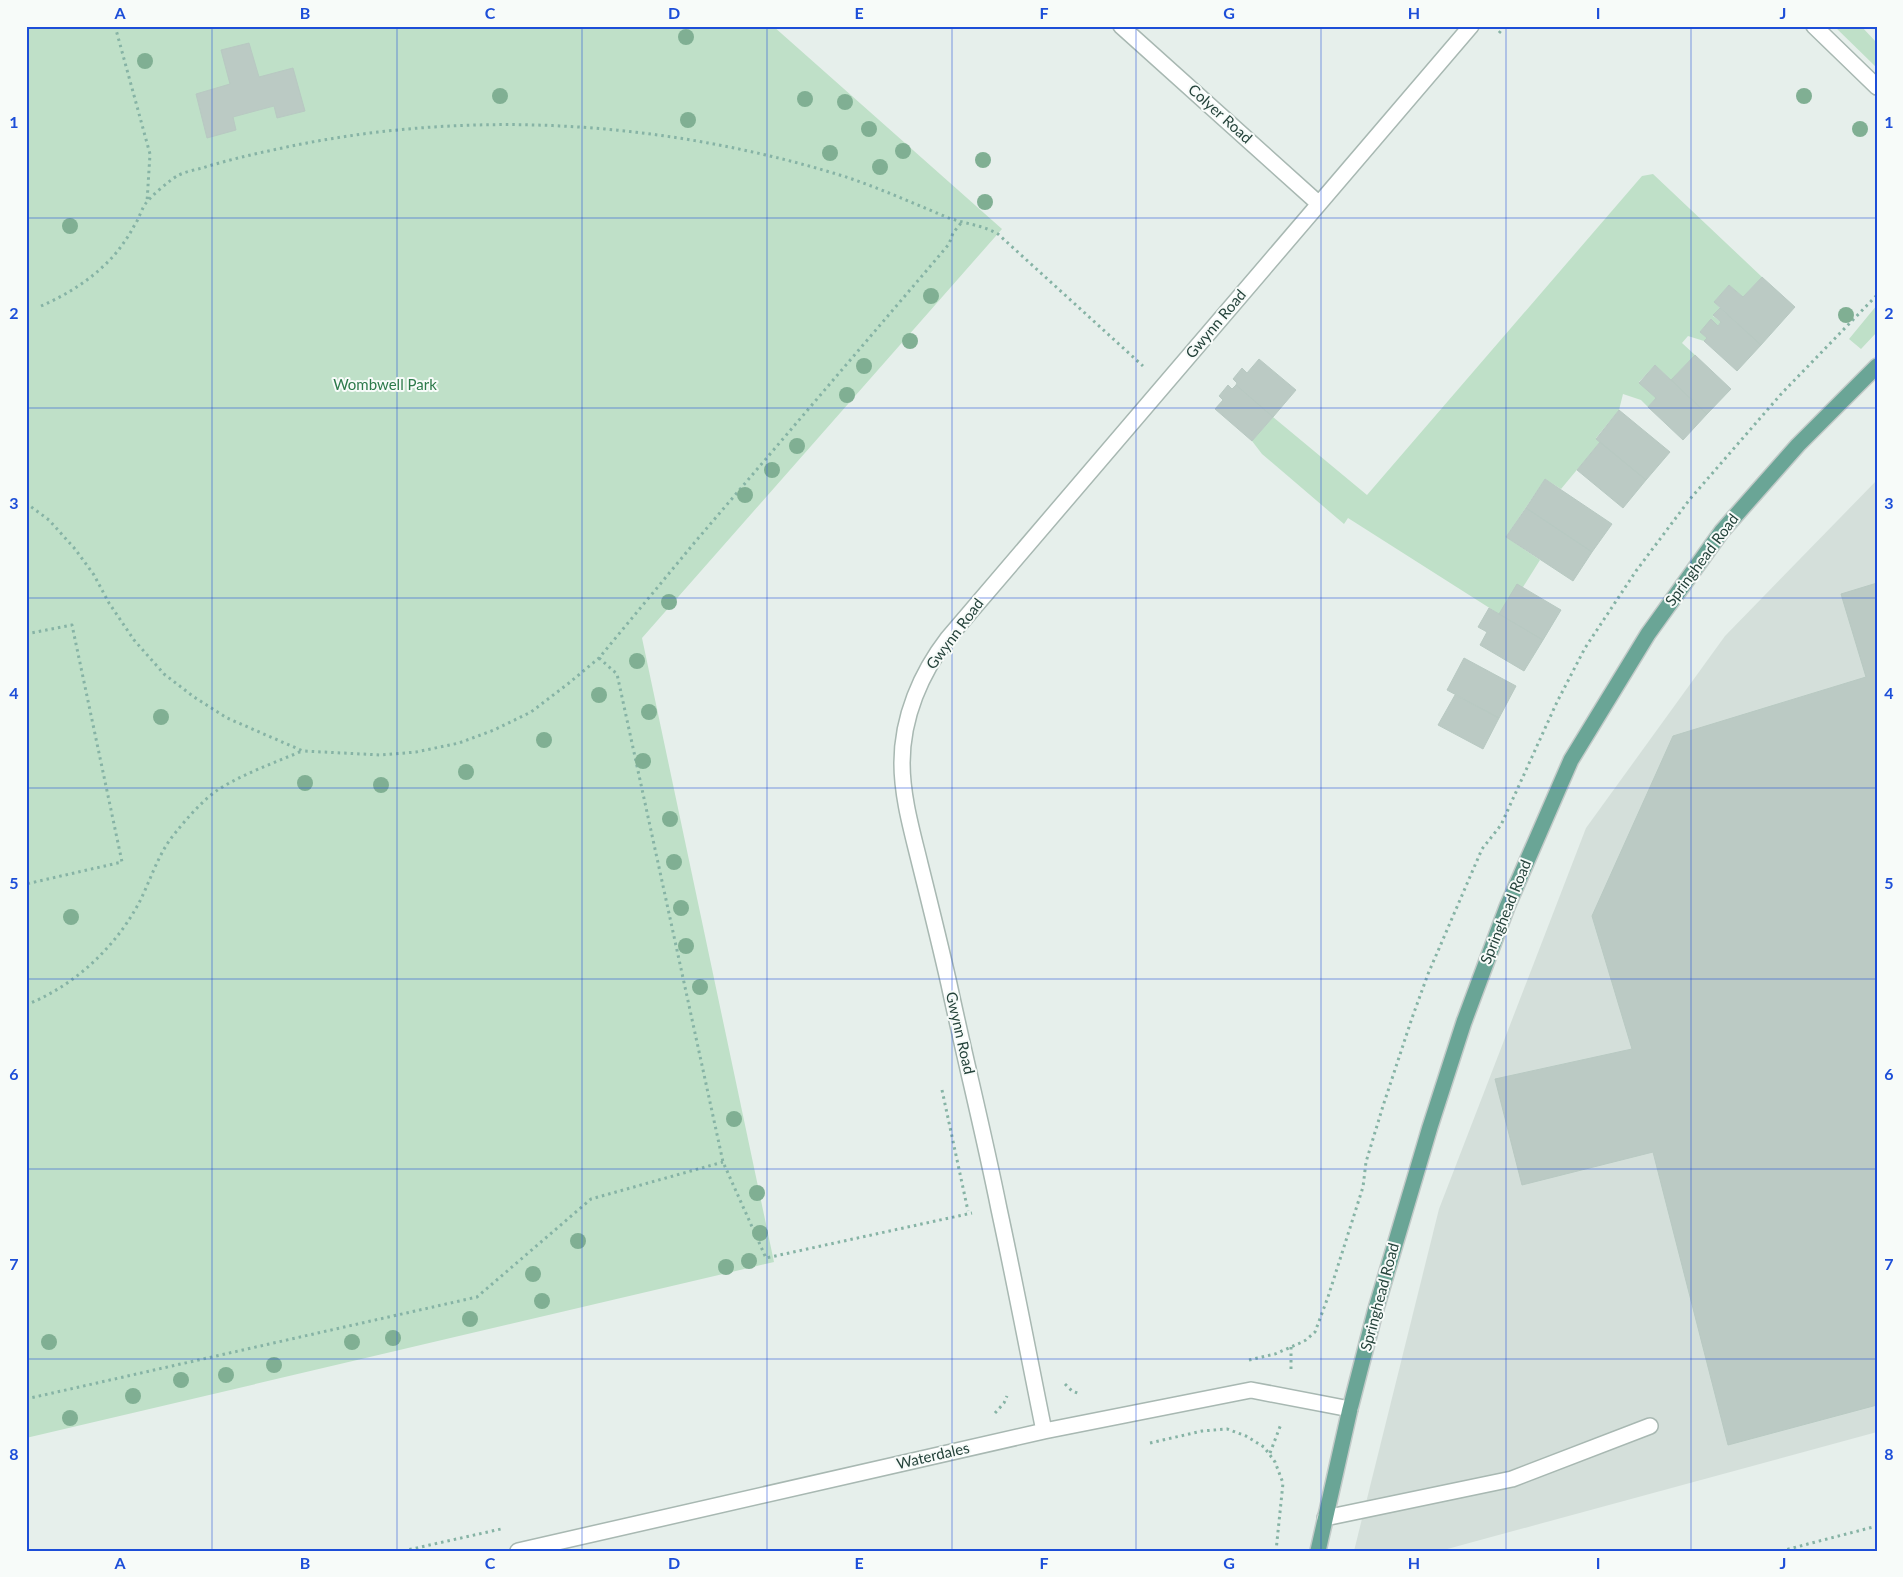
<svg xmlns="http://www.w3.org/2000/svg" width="1903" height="1577" viewBox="0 0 1903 1577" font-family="Lato,sans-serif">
	<rect width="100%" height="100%" fill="#e6efeb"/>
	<path fill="#d4dfda" d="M1877,480V1432L1440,1551H1354L1439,1209L1586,828L1725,636Z"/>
	<path fill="#bfe0c8" d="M26,26H773L1002,229L642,638L774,1262L26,1438Z
		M1834,26H1861L1877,43V68Z
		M1653,174L1762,277L1743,297L1729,285L1714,302L1720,308L1713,316L1721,322L1718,326L1711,320L1700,332L1707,338L1704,341L1688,336L1682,343L1695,355L1671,380L1655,365L1639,382L1656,398L1648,407L1641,400L1623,394L1619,410L1596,438L1600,442L1561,489L1545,479L1506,537L1540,560L1523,587L1499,614L1348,518L1344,524L1262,454L1252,441L1273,417L1367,495L1642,176Z
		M1877,305V332L1861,349L1849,339Z"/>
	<path fill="#bbcac4" stroke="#b8c9c2" d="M249,43L259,77L293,68L305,111L277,118L274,106L233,117L236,130L207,138L196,94L230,84L221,50Z
		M1762,277L1795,307L1761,345L1714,302L1729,285L1743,297Z
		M1720,308L1761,345L1737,371L1704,341L1707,338L1700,332L1711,319L1718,326L1721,322L1713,315Z
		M1695,355L1731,389L1707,414L1671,380Z
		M1259,359L1296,390L1273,417L1236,385L1237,383L1233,379L1242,368L1247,373Z
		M1655,365L1707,414L1683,440L1648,407L1656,398L1639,383Z
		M1228,385L1232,389L1236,385L1273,417L1252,441L1215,409L1223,400L1219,396Z
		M1619,410L1670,452L1646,480L1596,439Z
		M1600,442L1646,480L1623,508L1577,470Z
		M1545,479L1612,524L1592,552L1526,508Z
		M1526,508L1592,552L1573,581L1506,537Z
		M1877,583V1405L1728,1445L1653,1152L1522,1185L1495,1079L1632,1049L1592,916L1673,736L1866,677L1841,594Z
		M1517,584L1561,610L1543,640L1499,614Z
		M1489,608L1543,640L1524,671L1480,645L1487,632L1478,627Z
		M1464,658L1516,686L1499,718L1447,690Z
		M1455,695L1499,718L1483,749L1438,725Z"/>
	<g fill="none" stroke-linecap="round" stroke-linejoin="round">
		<defs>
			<path id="minor" d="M1121,26L1318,203
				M1814,26L1877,87
				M1044,1431C1029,1357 1015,1283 999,1209C984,1134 965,1059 949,984C940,944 930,904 920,864C912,831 902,797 902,763C902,717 921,673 948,638L1471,26
				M1325,1518L1512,1479L1650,1426
				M518,1551L1044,1431L1251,1390L1350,1409"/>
			<path id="major" d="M1318,1551L1350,1409L1375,1312L1430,1127L1464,1022L1507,907L1571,760L1648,634L1722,531L1798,445L1877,366"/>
		</defs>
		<use href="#minor" stroke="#a8b8b2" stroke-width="18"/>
		<use href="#major" stroke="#c2cac8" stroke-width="18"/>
		<path stroke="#86b3a5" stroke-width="3" stroke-dasharray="2.5 4" stroke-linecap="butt" d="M115,26L150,154L147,202
			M1499,33L1505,26
			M41,306C71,293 100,274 120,248C125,241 130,234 134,226C139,219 141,210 146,203C151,196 170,180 177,176C184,172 194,170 202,168C225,161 249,155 273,150C460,108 659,119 843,176C877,187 910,202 944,216C962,224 981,224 998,234L1143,366
			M26,503L49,520L75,549L94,575L109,603L134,640L164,674L194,697L227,718L303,751L381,755L416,752L459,743L494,730L531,712L569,683L599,658L695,542L933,263L949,244L953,233L961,223
			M26,634L72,625L122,862L26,884
			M599,658L617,674L723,1162L766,1258L972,1213
			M26,1005C76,985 117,946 141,899C152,876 159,852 176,832C188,817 203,800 219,789C245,773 274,763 302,751
			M942,1090L968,1211
			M1249,1360L1275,1354L1300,1343L1306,1340L1315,1332L1328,1297L1363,1187L1366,1162L1383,1106L1412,1018L1428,974L1482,849L1501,825L1557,702L1585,648L1636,571L1690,499L1782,393L1877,295
			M1291,1369V1347
			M1065,1384L1072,1391L1080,1394
			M26,1399L477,1297L591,1199L723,1162
			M995,1413L1004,1403L1007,1396
			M1150,1443L1202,1431L1227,1429L1246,1436L1264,1447L1275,1462L1283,1483L1276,1551
			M1270,1453L1281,1424
			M403,1551L501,1529
			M1781,1551L1877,1526"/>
		<use href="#minor" stroke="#fff" stroke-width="15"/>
		<use href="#major" stroke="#6aa596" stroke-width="15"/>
	</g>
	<g fill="#80af93">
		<circle cx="686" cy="37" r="8"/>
		<circle cx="145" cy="61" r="8"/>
		<circle cx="500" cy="96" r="8"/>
		<circle cx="1804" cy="96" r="8"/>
		<circle cx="805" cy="99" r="8"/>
		<circle cx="845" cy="102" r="8"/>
		<circle cx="688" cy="120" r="8"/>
		<circle cx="869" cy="129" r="8"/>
		<circle cx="1860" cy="129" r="8"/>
		<circle cx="903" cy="151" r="8"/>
		<circle cx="830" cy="153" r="8"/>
		<circle cx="983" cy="160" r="8"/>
		<circle cx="880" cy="167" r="8"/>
		<circle cx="985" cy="202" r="8"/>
		<circle cx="70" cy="226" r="8"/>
		<circle cx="931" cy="296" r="8"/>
		<circle cx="1846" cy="315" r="8"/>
		<circle cx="910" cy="341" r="8"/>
		<circle cx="864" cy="366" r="8"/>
		<circle cx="847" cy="395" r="8"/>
		<circle cx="797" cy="446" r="8"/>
		<circle cx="772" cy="470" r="8"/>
		<circle cx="745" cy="495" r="8"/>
		<circle cx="669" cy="602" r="8"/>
		<circle cx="637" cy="661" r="8"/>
		<circle cx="599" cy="695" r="8"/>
		<circle cx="649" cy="712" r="8"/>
		<circle cx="161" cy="717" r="8"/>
		<circle cx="544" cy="740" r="8"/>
		<circle cx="643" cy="761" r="8"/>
		<circle cx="466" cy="772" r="8"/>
		<circle cx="305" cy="783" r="8"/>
		<circle cx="381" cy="785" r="8"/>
		<circle cx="670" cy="819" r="8"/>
		<circle cx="674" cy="862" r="8"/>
		<circle cx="681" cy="908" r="8"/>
		<circle cx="71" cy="917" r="8"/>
		<circle cx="686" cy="946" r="8"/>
		<circle cx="700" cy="987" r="8"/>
		<circle cx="734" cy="1119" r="8"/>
		<circle cx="757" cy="1193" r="8"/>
		<circle cx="760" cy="1233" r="8"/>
		<circle cx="578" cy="1241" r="8"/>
		<circle cx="749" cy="1261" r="8"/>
		<circle cx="726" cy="1267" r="8"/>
		<circle cx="533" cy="1274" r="8"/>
		<circle cx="542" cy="1301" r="8"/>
		<circle cx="470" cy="1319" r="8"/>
		<circle cx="393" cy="1338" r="8"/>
		<circle cx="49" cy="1342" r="8"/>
		<circle cx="352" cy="1342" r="8"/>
		<circle cx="274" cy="1365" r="8"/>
		<circle cx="226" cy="1375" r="8"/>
		<circle cx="181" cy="1380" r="8"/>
		<circle cx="133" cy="1396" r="8"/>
		<circle cx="70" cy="1418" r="8"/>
	</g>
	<path fill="none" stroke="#1d4ed8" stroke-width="1" stroke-opacity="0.55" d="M212,26V1551M397,26V1551M582,26V1551M767,26V1551M952,26V1551M1136,26V1551M1321,26V1551M1506,26V1551M1691,26V1551M26,218H1877M26,408H1877M26,598H1877M26,788H1877M26,979H1877M26,1169H1877M26,1359H1877"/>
	<g text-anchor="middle" stroke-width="4" stroke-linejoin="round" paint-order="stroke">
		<g font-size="15" fill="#24423a" stroke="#f7fbf9">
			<text transform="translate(1220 114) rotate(42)" y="5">Colyer Road</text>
			<text transform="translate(1216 324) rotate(-50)" y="5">Gwynn Road</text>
			<text transform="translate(1702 560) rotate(-53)" y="5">Springhead Road</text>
			<text transform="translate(955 634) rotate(-53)" y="5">Gwynn Road</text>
			<text transform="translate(1506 912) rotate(-68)" y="5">Springhead Road</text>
			<text transform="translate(960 1033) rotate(77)" y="5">Gwynn Road</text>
			<text transform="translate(1380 1297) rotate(-75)" y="5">Springhead Road</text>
			<text transform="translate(933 1456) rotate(-13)" y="5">Waterdales</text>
		</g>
		<g font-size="15" fill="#2d7a4b" stroke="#f7fbf9">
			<text x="385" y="390">Wombwell Park</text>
		</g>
	</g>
	<rect width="1903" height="1577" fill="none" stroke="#f7fbf9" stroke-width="55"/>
	<rect x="28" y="28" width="1848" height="1522" fill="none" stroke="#1d4ed8" stroke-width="2"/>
	<g font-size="16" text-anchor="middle" font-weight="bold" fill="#1d4ed8">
		<text x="120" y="19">A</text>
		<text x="305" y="19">B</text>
		<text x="490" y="19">C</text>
		<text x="674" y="19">D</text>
		<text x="859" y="19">E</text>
		<text x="1044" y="19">F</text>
		<text x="1229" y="19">G</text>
		<text x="1414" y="19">H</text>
		<text x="1598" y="19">I</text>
		<text x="1783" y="19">J</text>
		<text x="14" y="128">1</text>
		<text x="1889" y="128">1</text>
		<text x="14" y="319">2</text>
		<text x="1889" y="319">2</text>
		<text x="14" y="509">3</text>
		<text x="1889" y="509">3</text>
		<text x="14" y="699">4</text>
		<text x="1889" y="699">4</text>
		<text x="14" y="889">5</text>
		<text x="1889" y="889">5</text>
		<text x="14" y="1080">6</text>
		<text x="1889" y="1080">6</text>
		<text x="14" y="1270">7</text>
		<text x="1889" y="1270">7</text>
		<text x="14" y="1460">8</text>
		<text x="1889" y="1460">8</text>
		<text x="120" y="1569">A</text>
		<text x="305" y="1569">B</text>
		<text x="490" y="1569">C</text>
		<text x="674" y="1569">D</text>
		<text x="859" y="1569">E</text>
		<text x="1044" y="1569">F</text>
		<text x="1229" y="1569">G</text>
		<text x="1414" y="1569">H</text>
		<text x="1598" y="1569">I</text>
		<text x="1783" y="1569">J</text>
	</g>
</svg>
